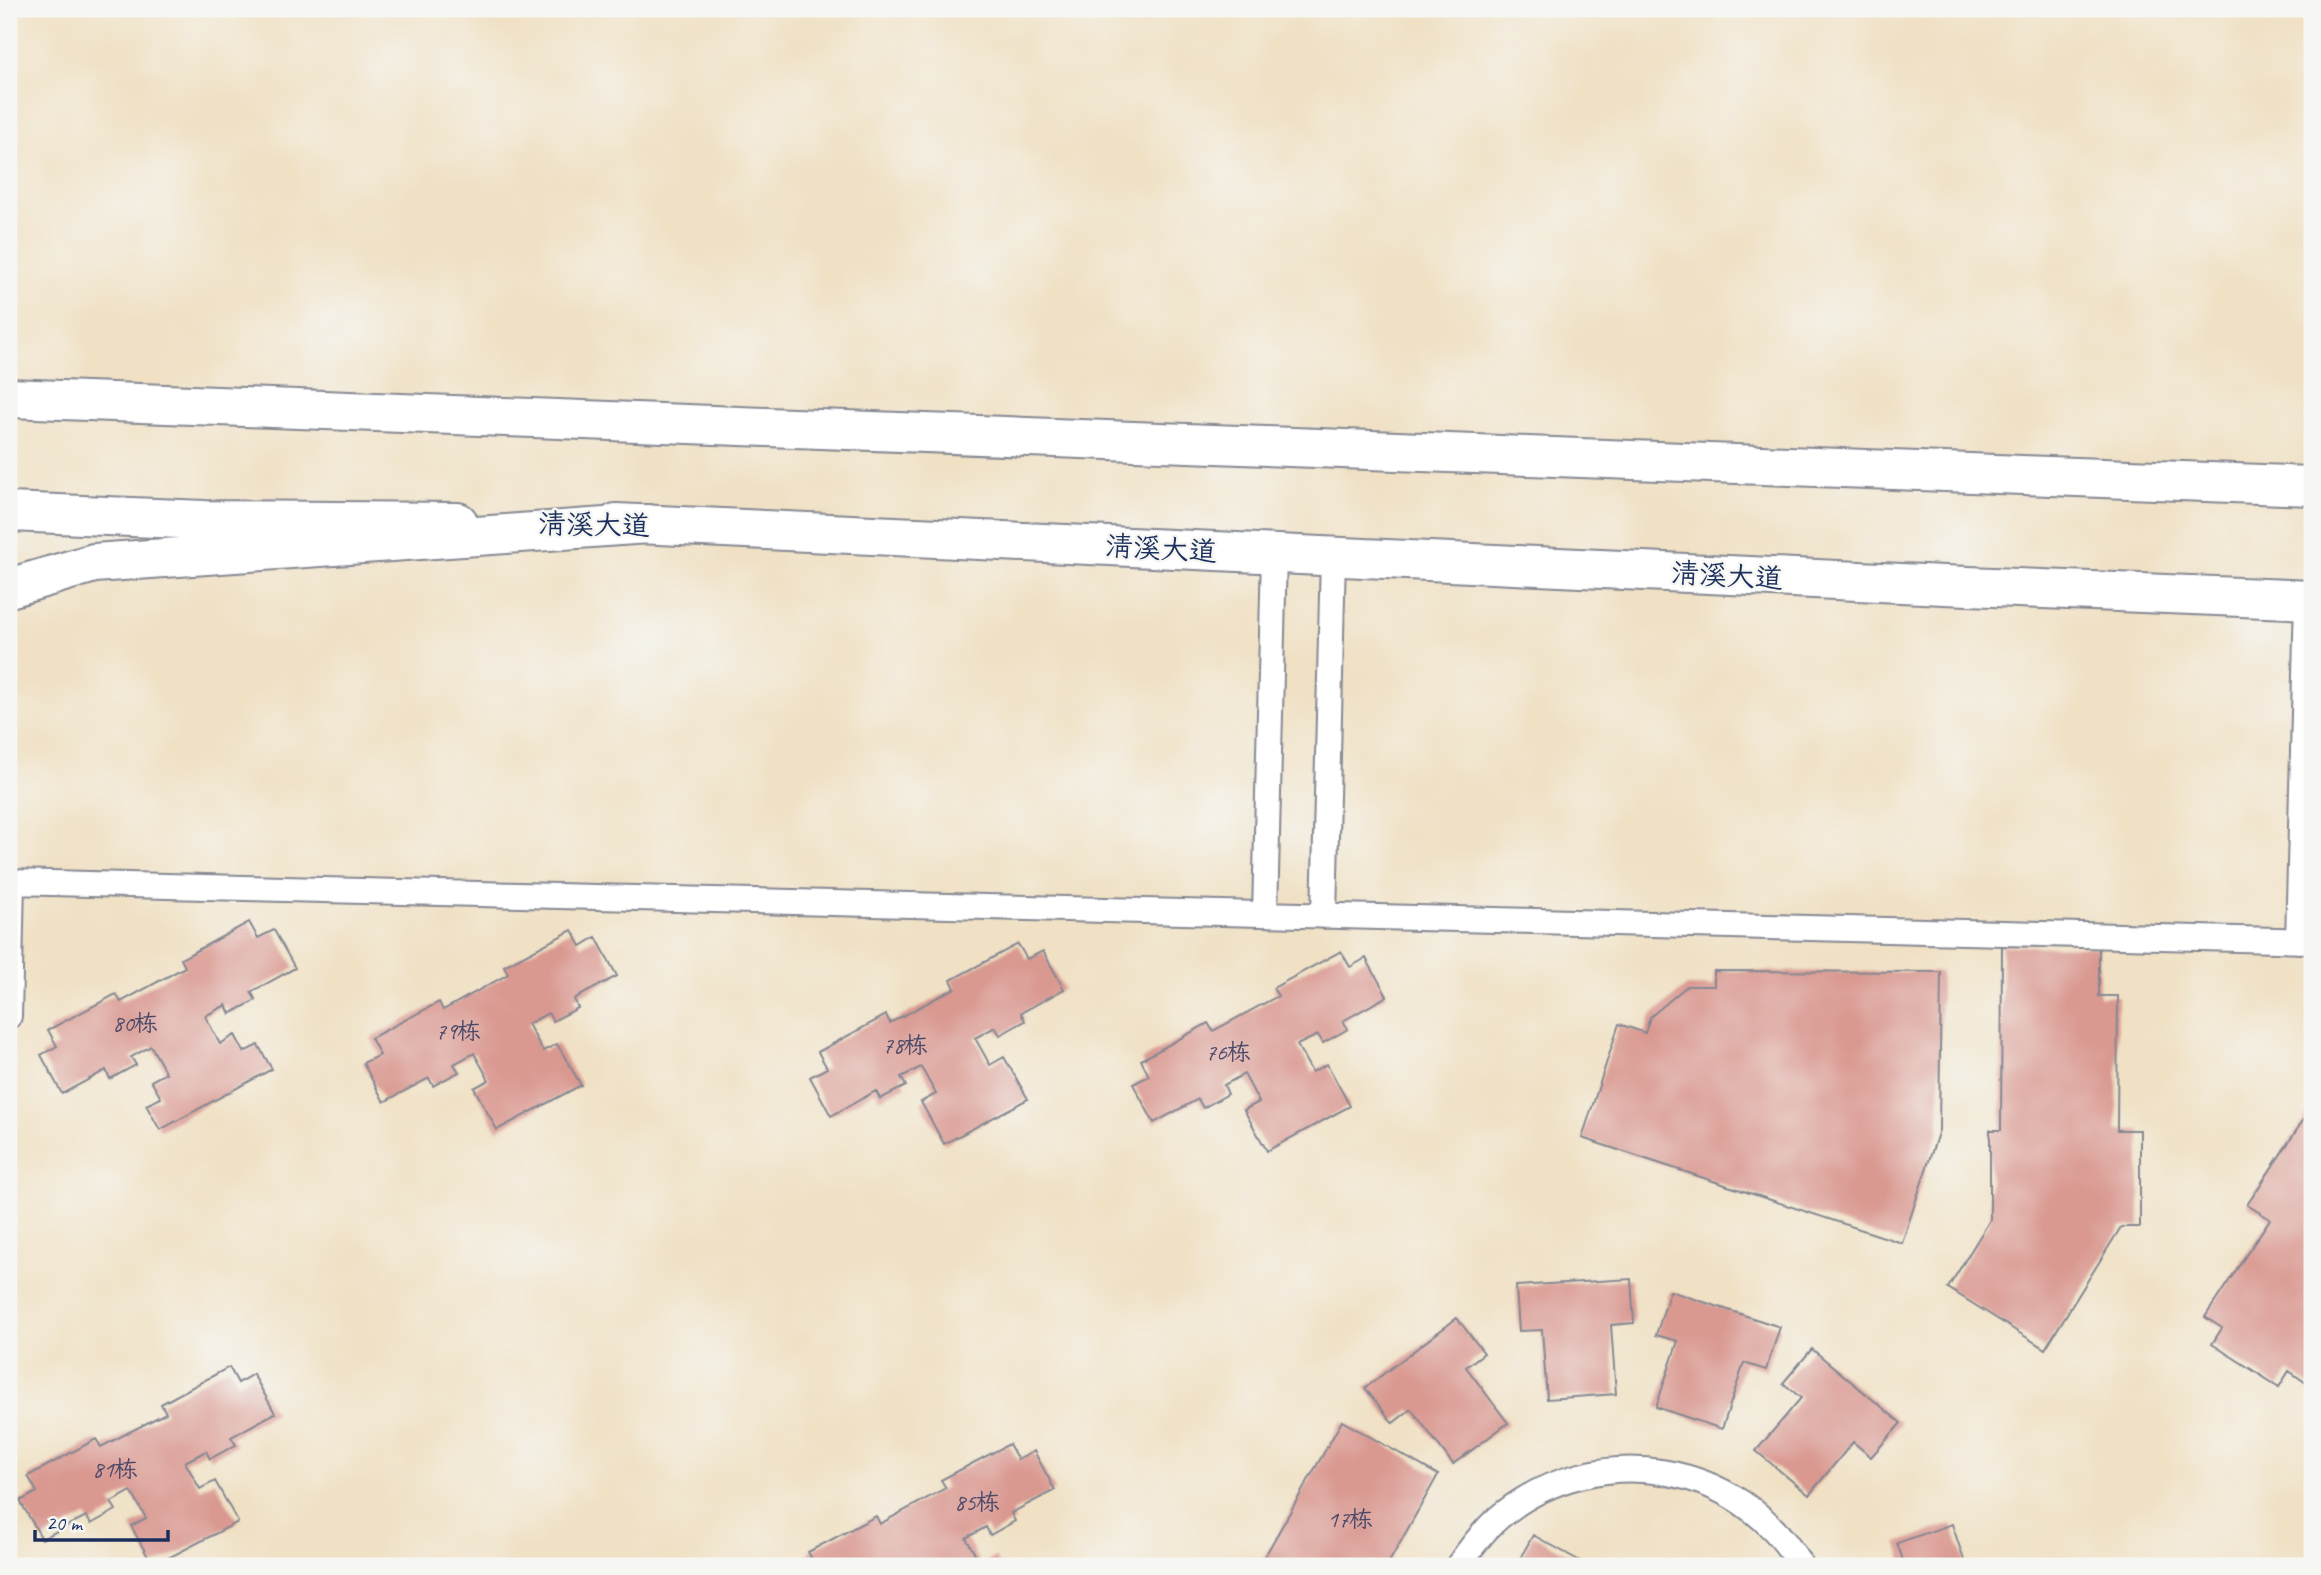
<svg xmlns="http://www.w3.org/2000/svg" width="2321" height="1575" viewBox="0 0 2321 1575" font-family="Caveat,'LXGW WenKai TC',sans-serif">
	<rect width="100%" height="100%" fill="#f6f6f2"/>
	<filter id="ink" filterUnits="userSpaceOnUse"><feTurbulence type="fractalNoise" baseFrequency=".0143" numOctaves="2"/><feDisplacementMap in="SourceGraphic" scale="14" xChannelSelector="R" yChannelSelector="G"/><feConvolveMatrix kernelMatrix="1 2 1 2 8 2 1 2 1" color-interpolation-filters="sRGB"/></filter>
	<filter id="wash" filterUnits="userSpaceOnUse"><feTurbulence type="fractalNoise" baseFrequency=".00686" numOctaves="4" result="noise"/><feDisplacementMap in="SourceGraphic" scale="28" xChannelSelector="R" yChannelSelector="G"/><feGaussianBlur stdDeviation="1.57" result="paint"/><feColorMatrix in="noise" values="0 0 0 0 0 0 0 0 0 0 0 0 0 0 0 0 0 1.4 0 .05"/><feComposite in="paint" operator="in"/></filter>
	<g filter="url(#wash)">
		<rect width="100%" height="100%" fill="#f0e1c5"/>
		<g id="blocks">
			<path fill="#d99890" d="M249,922L258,938L274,930L295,968L251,992L256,1000L230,1014L226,1005L205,1016L220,1044L235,1035L244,1052L258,1045L272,1069L160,1130L146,1105L161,1098L151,1081L166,1073L151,1046L131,1057L136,1065L110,1079L106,1070L62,1094L41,1055L57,1046L48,1030L116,994L121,1002L185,967L181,959Z
				M572,930L581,946L596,937L617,976L574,999L578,1008L553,1021L548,1013L528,1024L543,1051L557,1044L581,1085L497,1130L474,1088L489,1080L474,1053L454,1064L459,1072L433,1086L429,1078L384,1102L363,1063L380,1055L371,1038L439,1002L443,1010L508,974L504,966Z
				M1018,944L1027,959L1043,951L1064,989L1021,1013L1025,1021L1000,1035L995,1027L975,1038L990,1065L1004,1057L1028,1099L944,1144L921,1102L936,1094L921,1067L901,1077L906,1086L880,1099L876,1091L831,1116L810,1077L827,1068L818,1052L886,1015L890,1023L955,988L951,980Z
				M2002,946L2099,947V996H2118L2117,1130H2140V1227H2121L2045,1349L1948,1288L1990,1220V1130H2001Z
				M1341,951L1350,967L1366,958L1387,996L1343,1021L1348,1029L1323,1043L1318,1035L1297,1045L1312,1072L1327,1064L1350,1106L1267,1151L1244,1110L1259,1102L1244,1074L1224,1085L1228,1094L1203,1108L1198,1099L1154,1123L1133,1084L1149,1076L1141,1060L1208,1023L1213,1031L1278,996L1273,988Z
				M1714,971L1941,972L1939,1130L1902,1243L1582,1138L1619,1024L1645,1033L1650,1017L1687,986H1714Z
				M2310,1110L2312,1111V1387L2289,1371L2279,1387L2212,1344L2222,1328L2205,1317L2270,1219L2247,1205Z
				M1631,1279L1634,1323L1611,1325L1616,1394L1547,1399L1542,1330L1519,1331L1516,1286Z
				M1670,1291L1780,1327L1766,1370L1744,1363L1722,1429L1656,1407L1678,1341L1656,1335Z
				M1457,1318L1484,1353L1466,1367L1508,1423L1453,1464L1411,1409L1393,1423L1365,1388Z
				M1812,1349L1901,1423L1871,1457L1853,1442L1809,1495L1756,1451L1801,1398L1783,1383Z
				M229,1367L238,1383L253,1374L275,1413L231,1437L236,1445L210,1459L206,1451L185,1462L200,1489L215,1481L238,1522L153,1566L131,1526L146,1518L131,1491L111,1502L116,1510L91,1524L86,1516L42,1539L20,1501L37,1492L28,1476L96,1439L101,1447L166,1413L161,1404Z
				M1342,1421L1438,1475L1387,1566H1268L1261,1563Z
				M1009,1444L1018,1460L1034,1451L1055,1490L1011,1513L1015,1521L990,1535L986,1527L966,1538L981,1565L995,1557L1000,1566H816L808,1552L876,1516L880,1524L946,1488L941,1480Z
				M1952,1524L1966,1566H1905L1897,1543Z
				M1533,1535L1589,1566H1516Z"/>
		</g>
	</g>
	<g filter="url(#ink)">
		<use href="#blocks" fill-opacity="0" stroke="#868892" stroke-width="2"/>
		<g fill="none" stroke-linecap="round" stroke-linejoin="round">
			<defs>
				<path id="lane" d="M1265,914L1274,554
					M1324,916L1333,556
					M2298,941L2307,599
					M9,1016L12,882L2312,941
					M1458,1566C1471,1547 1485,1528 1503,1514C1598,1439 1740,1461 1801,1566"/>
				<path id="secondary" d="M9,398L2312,486
					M9,512L205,520L458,522
					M616,523L1944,585L2312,600"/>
				<path id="highway" d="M9,588L94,563L648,524"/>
			</defs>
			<use href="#lane" stroke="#868892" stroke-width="28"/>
			<use href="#secondary" stroke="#868892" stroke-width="42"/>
			<use href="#highway" stroke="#868892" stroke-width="42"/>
			<use href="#lane" stroke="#fff" stroke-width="24"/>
			<use href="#secondary" stroke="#fff" stroke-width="38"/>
			<use href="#highway" stroke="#fff" stroke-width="38"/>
		</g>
	</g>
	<g text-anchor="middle" stroke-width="5" stroke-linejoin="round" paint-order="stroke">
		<g font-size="24" fill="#4a496a">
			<text x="135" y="1031">80栋</text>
			<text x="458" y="1039">79栋</text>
			<text x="905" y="1053">78栋</text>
			<text x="1228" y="1060">76栋</text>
			<text x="115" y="1477">81栋</text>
			<text x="977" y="1510">85栋</text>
			<text x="1350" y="1527">17栋</text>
		</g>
		<g font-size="28" fill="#1b2f5e" stroke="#f6f6f2">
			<text transform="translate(594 524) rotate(1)" y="10">清溪大道</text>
			<text transform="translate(1161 548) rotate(3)" y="10">清溪大道</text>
			<text transform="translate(1727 575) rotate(3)" y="10">清溪大道</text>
		</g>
	</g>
	<rect width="2321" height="1575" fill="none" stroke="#f6f6f2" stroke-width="35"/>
	<path d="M35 1530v10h133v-10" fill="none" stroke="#1b2f5e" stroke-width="3.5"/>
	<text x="46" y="1530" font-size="21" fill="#1b2f5e" stroke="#f6f6f2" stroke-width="5" paint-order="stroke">20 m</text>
</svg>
